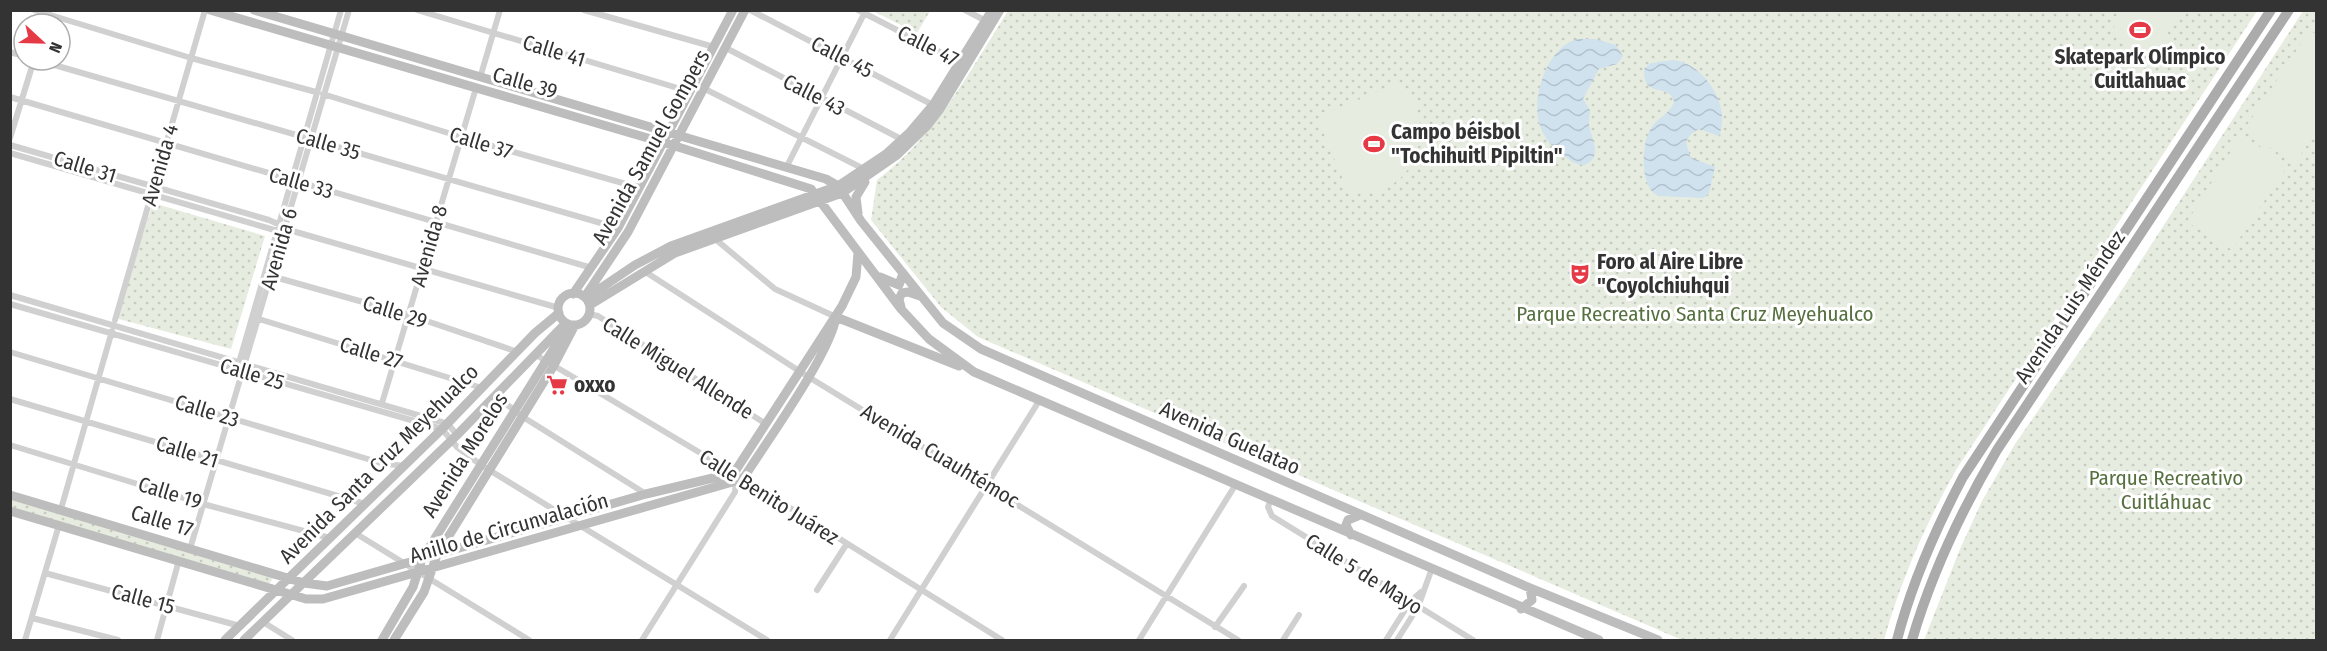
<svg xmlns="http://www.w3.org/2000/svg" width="2327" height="651" viewBox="0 0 2327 651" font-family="'Fira Sans Condensed',sans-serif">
	<defs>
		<pattern id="grass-dots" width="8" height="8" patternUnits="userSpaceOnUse" patternTransform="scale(1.5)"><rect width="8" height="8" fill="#e6ecdf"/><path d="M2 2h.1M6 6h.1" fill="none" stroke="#c6cbc0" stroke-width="1.8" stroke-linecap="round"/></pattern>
		<pattern id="water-waves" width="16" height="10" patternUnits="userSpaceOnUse" patternTransform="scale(1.5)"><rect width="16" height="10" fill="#cfe2ee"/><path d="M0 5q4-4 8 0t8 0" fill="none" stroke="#b2c2cd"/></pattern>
	</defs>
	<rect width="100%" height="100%" fill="#fff"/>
	<path fill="url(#grass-dots)" d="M873,11H930L917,33Z
		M1008,11H2257L1956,470C1925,525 1901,580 1884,640H1682L978,337L941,307L871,220L877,180C936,136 969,72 1008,11Z
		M2303,11H2316V640H1924L1960,549L1982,501L2015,444L2114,302Z
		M153,203L265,236L231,349L115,318Z
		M10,499L273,578L268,585L11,508Z"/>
	<path fill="#e6ecdf" d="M2120,11H2177L2178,17L2169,25L2168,34L2157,51L2147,52L2143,45L2135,54L2126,52L2125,39L2115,37L2112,33Z
		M2310,30L2316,35V131L2295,164L2244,130Z
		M1398,83C1404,90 1412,97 1415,105C1429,138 1414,182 1376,191C1368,193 1357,192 1348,192L1320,124L1325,114Z
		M2241,135L2288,165L2232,250L2187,222Z"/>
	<path fill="url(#water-waves)" d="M1577,39H1595L1616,45L1623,56L1617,64L1599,69L1583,99L1590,110C1590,114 1589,119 1589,124C1591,139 1604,158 1584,165C1576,165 1569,160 1563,155C1552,148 1542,135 1539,122C1532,94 1548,47 1577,39Z
		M1674,60C1705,64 1732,107 1719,136L1699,129L1691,134L1686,142L1690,157L1715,167L1709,193L1704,198L1658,196C1640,188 1641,146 1650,130C1656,118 1671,114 1674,101C1669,82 1643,100 1644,69L1651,63Z"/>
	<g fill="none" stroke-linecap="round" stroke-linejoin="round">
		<path stroke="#d0d0d0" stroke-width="6" d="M34,10L191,58L316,92
			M417,10L691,92
			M584,10L714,47
			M750,10L933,105
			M858,10L961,63
			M965,10L986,21
			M726,48L903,140
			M10,52L24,56
			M37,60L618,228
			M480,78L500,10
			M705,89L864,169
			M323,94L461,137L640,188
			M10,97L592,268
			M10,138L34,60
			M10,145L269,220L296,232L559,308
			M10,153L278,231
			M787,166L866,10
			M714,238L775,289L836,317
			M644,271L807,376L1238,640
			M271,276L409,315L518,352
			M10,295L448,424L457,435
			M10,304L442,429L457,447L481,465L767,640
			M589,314L598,316L766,424
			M259,319L482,388
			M115,320L205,10
			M10,352L381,463L404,466
			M536,355L734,473L1002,640
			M236,373L341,10
			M496,396L523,417L646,494
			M10,399L365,504
			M382,403L476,88
			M10,445L203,504L330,538
			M1271,499L1268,507L1272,516L1473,640
			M61,509L112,331
			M355,533L529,640
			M190,549L349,10
			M45,573L240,626
			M817,590L846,545
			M32,618L118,640
			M263,622L292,640
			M1215,627L1244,586
			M25,640L59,525
			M157,640L179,560
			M642,640L735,492L736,481
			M890,640L1039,401
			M1139,640L1236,484
			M1283,640L1299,615
			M1386,640L1410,602L1421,592
			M1397,640L1418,607L1431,571"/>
		<path stroke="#bdbdbd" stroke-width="9" d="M210,10L675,146L811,189L901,309L929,339L974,372L1599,640
			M254,10L826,179L838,186L861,221L943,323L981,349L1530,588L1658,640
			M858,213L856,197L865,182
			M880,277L899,285L903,273
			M558 309a16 16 0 1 1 32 0a16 16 0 1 1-32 0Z
			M573,294L618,228L733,10
			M586,295L628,232L745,10
			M586,298L635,265L671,246L838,186L886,154L910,132L933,105L992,10
			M590,305L675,253L842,193L897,155L927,126L940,109L1000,10
			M901,307L899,299L902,293L908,292L920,296
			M836,317L959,366
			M735,479L734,473L842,306L856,277L858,253
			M10,495L304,583L327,586L646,494L734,473
			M10,511L306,599H323L743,479C765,444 831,353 836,317
			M1351,535L1346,525L1348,520L1360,515
			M1521,609L1532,600L1530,588
			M225,640L442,429L535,333L559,313
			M244,640L457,435L566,323
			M382,640L413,587L422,559L566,329
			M394,640L424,592L437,555L553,367L575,325"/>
		<path stroke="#ababab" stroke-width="10" d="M1897,640C1912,582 1935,530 1963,477L2271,10
			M1912,640C1932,572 1961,511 1997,450L2289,10"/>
	</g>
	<defs>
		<symbol id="stadium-bare" viewBox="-9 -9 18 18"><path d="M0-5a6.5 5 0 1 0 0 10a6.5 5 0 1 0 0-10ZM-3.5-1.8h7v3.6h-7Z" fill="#e63946" stroke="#fff" stroke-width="2.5" paint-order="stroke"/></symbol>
		<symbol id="theatre-bare" viewBox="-9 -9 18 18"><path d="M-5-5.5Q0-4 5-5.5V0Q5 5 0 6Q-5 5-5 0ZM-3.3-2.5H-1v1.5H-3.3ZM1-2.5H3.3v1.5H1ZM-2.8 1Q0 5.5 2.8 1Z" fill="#e63946" stroke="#fff" stroke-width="2.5" paint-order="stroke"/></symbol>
		<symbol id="supermarket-bare" viewBox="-9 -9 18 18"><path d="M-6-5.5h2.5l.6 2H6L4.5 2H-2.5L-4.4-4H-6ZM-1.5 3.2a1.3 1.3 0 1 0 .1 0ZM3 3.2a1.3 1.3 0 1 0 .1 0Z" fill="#e63946" stroke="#fff" stroke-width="2.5" paint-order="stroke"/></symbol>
	</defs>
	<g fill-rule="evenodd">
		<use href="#stadium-bare" x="2125" y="15" width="30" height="30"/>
		<use href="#stadium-bare" x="1359" y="129" width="30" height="30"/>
		<use href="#theatre-bare" x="1565" y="259" width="30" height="30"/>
		<use href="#supermarket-bare" x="542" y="370" width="30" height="30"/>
	</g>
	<g text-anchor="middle" stroke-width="6" stroke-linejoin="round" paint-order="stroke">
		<g font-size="21" fill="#333" stroke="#fff">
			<text transform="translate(928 46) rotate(27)" y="7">Calle 47</text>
			<text transform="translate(554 51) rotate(17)" y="7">Calle 41</text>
			<text transform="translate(842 57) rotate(27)" y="7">Calle 45</text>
			<text transform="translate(525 83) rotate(16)" y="7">Calle 39</text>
			<text transform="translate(814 95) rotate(27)" y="7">Calle 43</text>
			<text transform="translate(481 143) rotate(17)" y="7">Calle 37</text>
			<text transform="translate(328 144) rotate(16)" y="7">Calle 35</text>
			<text transform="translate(651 147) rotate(-61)" y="7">Avenida Samuel Gompers</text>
			<text transform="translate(160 165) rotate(-74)" y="7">Avenida 4</text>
			<text transform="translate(85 167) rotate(17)" y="7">Calle 31</text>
			<text transform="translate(301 183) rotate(16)" y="7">Calle 33</text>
			<text transform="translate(429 246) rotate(-74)" y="7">Avenida 8</text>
			<text transform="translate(279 249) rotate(-74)" y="7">Avenida 6</text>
			<text transform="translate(2070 307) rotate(-56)" y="7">Avenida Luis Méndez</text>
			<text transform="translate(395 312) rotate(17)" y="7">Calle 29</text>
			<text transform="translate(371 353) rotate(17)" y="7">Calle 27</text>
			<text transform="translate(678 368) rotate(32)" y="7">Calle Miguel Allende</text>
			<text transform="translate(252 374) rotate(16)" y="7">Calle 25</text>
			<text transform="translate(207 411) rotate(17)" y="7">Calle 23</text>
			<text transform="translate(1230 438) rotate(24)" y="7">Avenida Guelatao</text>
			<text transform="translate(187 452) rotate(17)" y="7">Calle 21</text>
			<text transform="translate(465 455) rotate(-58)" y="7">Avenida Morelos</text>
			<text transform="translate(940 456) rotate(31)" y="7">Avenida Cuauhtémoc</text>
			<text transform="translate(379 464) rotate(-45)" y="7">Avenida Santa Cruz Meyehualco</text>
			<text transform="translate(170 493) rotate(17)" y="7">Calle 19</text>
			<text transform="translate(769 497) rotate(32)" y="7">Calle Benito Juárez</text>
			<text transform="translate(162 521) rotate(17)" y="7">Calle 17</text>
			<text transform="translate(509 528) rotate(-16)" y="7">Anillo de Circunvalación</text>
			<text transform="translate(1364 574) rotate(32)" y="7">Calle 5 de Mayo</text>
			<text transform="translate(143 599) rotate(15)" y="7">Calle 15</text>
		</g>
		<g font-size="21" font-weight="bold" fill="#333" stroke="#fff" text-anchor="start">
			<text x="2140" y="64" text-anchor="middle">Skatepark Olímpico<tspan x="2140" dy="24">Cuitlahuac</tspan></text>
			<text x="1391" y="139">Campo béisbol<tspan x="1391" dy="24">"Tochihuitl Pipiltin"</tspan></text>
			<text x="1597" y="269">Foro al Aire Libre<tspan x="1597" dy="24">"Coyolchiuhqui</tspan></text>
			<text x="574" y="392">oxxo</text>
		</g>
		<g font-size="21" fill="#56703f" stroke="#fff">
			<text x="1695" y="321">Parque Recreativo Santa Cruz Meyehualco</text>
			<text x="2166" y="485">Parque Recreativo<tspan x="2166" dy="24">Cuitláhuac</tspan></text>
		</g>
	</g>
	<rect width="2327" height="651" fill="none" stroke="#333333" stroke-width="24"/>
	<g transform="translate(42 42) rotate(112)"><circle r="28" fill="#ffffff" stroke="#adadad" stroke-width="1.5"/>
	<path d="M0-4.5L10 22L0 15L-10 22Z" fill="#e63946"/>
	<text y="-9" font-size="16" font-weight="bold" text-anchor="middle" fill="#333333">N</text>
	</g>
</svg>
